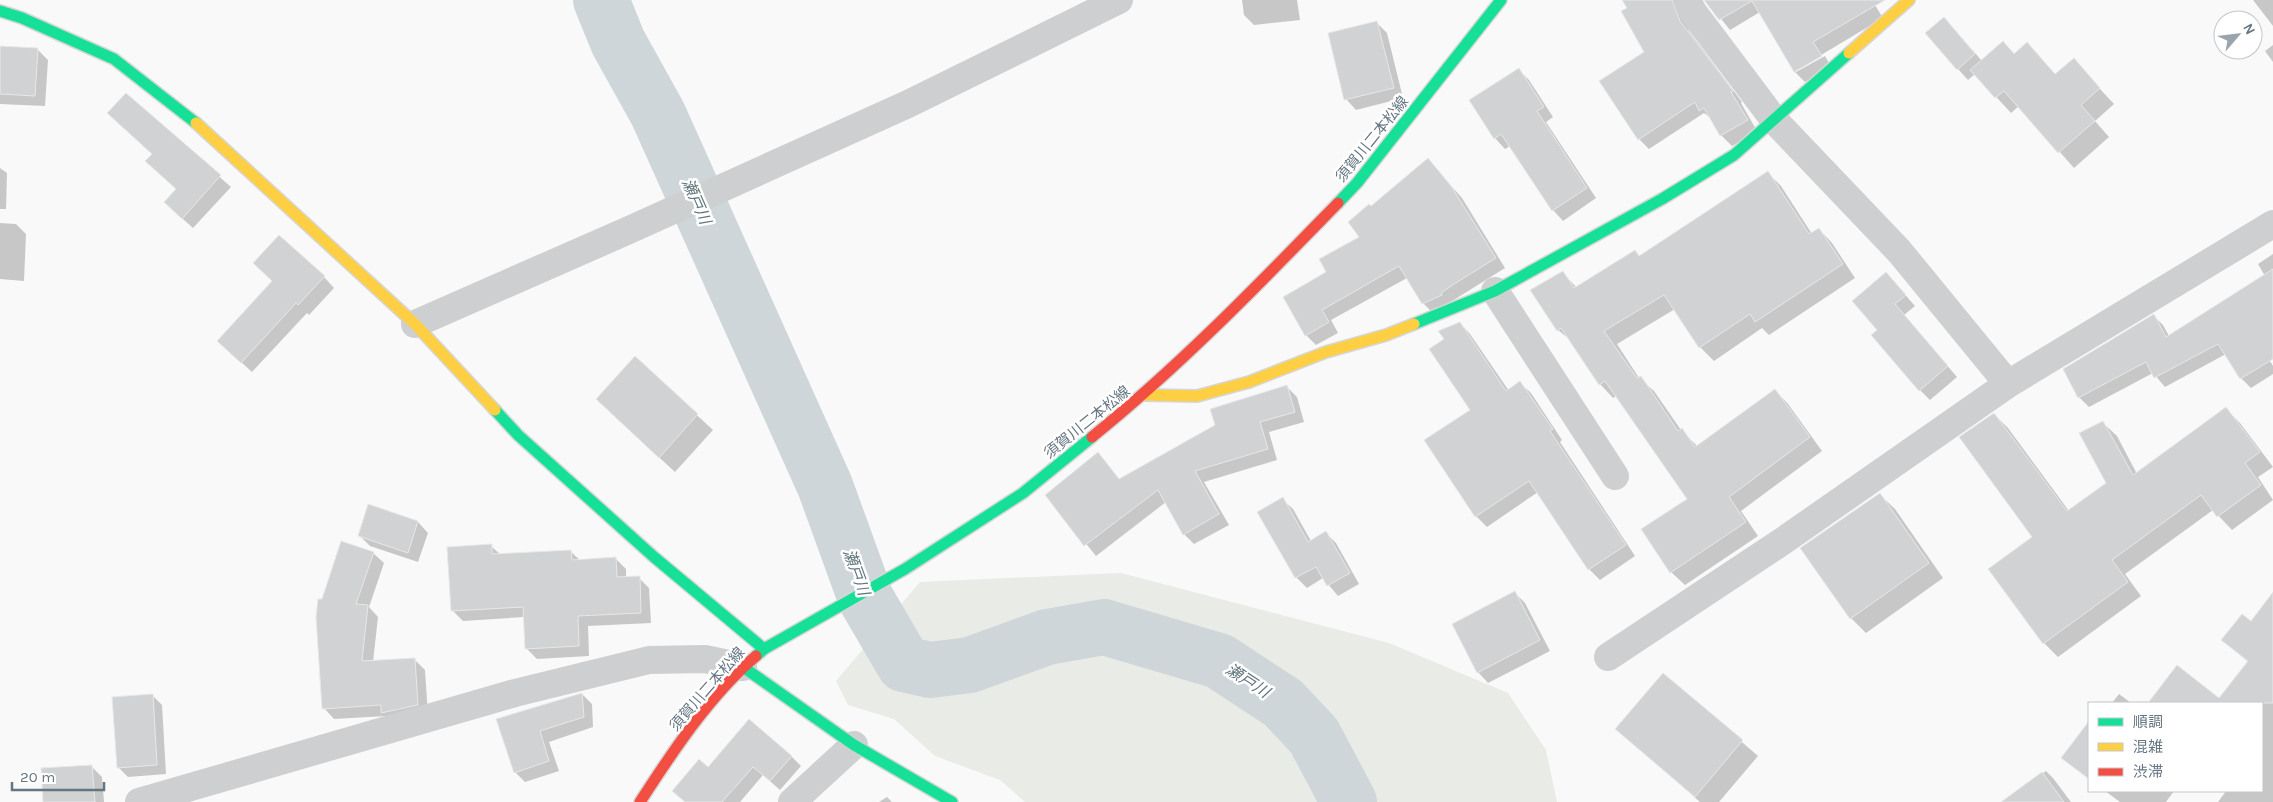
<svg xmlns="http://www.w3.org/2000/svg" width="2273" height="802" viewBox="0 0 2273 802" font-family="Karla,'Noto Sans JP',sans-serif">
	<rect width="100%" height="100%" fill="#f9f9f9"/>
	<path fill="#e8ebe6" d="M1121,573L1389,643L1508,693L1546,750L1557,802H1025L1000,780L935,756L894,719L848,705L836,681L920,582Z"/>
	<path fill="#0003" d="M1242,0H1297L1300,20L1254,25L1244,15Z
		M1624,0H1686L1681,11L1689,31L1742,102L1741,103L1757,131L1732,146L1721,135L1712,119L1704,113L1649,149L1639,139L1646,52Z
		M1706,0H1872L1883,18L1796,70V72L1825,56L1831,67L1805,82L1795,72L1760,12L1730,30Z
		M2253,0H2273V26Z
		M1377,23L1387,33L1403,98L1356,110L1346,99Z
		M1954,29L1982,61L2003,43L2015,54L2027,44L2056,75L2073,60L2114,104L2095,121L2109,137L2074,168L2019,106L2011,113L1975,74L1968,80L1958,69Z
		M2273,45V62L2265,51Z
		M0,47L37,49L48,60L45,106L0,104Z
		M1518,69L1529,80L1553,117L1546,122L1596,198L1563,221L1553,210L1510,146L1505,149L1495,138L1470,101Z
		M127,95L231,187L193,228L176,213L177,189L153,154Z
		M1428,160L1462,198L1505,268L1433,313L1423,303L1407,278L1331,320L1338,333L1316,345L1306,335L1328,273L1361,237L1372,208Z
		M0,168L7,173L6,209H0Z
		M1768,173L1781,186L1812,234L1819,229L1832,243L1855,278L1769,335L1762,328L1714,361L1700,347L1675,309L1617,344L1639,378L1654,391L1681,430L1698,447L1775,390L1788,404L1822,451L1741,511L1758,536L1685,585L1671,572L1689,499L1616,396L1613,398L1600,384L1573,342L1558,330L1563,273L1577,288L1640,257Z
		M0,223L16,224L26,234L24,281L0,279Z
		M2273,254V312L2249,327L2273,366V374L2251,388L2241,378L2226,354L2165,387L2153,373L2089,407L2079,397L2154,316L2163,325L2169,336L2265,276L2258,264Z
		M1886,273L1915,306L1904,315L1957,377L1930,400L1920,390L1879,330Z
		M324,277L334,288L309,315L307,313L252,372L229,351L273,282Z
		M1460,323L1470,334L1509,391L1520,383L1531,393L1562,440L1560,442L1635,556L1600,580L1589,569L1538,492L1487,527L1476,516L1426,440L1471,410L1445,339Z
		M635,358L713,430L675,472L612,414Z
		M1287,387L1297,397L1304,422L1269,432L1277,460L1204,482L1229,525L1194,544L1184,534L1166,502L1096,556L1047,495L1098,454L1120,480Z
		M2226,409L2240,423L2273,467L2258,477L2273,500L2232,530L2213,510L2125,574L2141,596L2058,657L2044,643L2034,537L1994,414L2008,428L2069,511L2108,483L2102,422L2117,436L2137,474Z
		M1879,494L1895,509L1943,578L1866,633L1851,618Z
		M1282,499L1293,509L1311,541L1326,533L1336,543L1359,584L1338,596L1323,578L1307,588L1296,577Z
		M369,505L418,522L428,533L418,562L370,546L359,535Z
		M491,546L501,555L571,552L580,560L615,558L626,569V578H639L649,588L651,623L588,626L589,656L537,659L526,648L524,617L463,621L452,610Z
		M373,553L384,563L369,607L378,617L373,662L414,659L425,670L428,715L393,723L386,716L334,719L324,708L323,601Z
		M1515,593L1525,603L1550,651L1488,683L1478,672Z
		M2273,594V802H2218L2226,791H2262V703H2149L2177,667L2220,700L2248,662L2223,640L2251,623Z
		M1663,674L1758,756L1719,802H1700L1617,729Z
		M582,694L592,704L593,727L549,742L559,771L525,782L515,772L497,720Z
		M2119,694L2131,703H2112Z
		M152,695L162,705L166,774L128,777L118,767Z
		M791,756L801,766L780,790L763,775L740,802H685L674,791L708,768Z
		M91,766L102,777L104,802H44Z
		M2046,771L2053,778L2071,802H2030L2021,789Z
		M2105,791H2174L2166,802H2120Z
		M887,797L892,802H879Z"/>
	<g fill="none" stroke-linecap="round" stroke-linejoin="round">
		<path stroke="#ced6d9" stroke-width="56" d="M601,0L618,42L658,114L825,486L866,599L904,664L930,670L970,665L1047,637L1104,627L1219,661L1283,703L1314,736L1349,802"/>
	</g>
	<path fill="#d0d2d3" stroke="#e8e8e8" d="M1622,0H1672L1680,21L1733,91L1731,92L1748,120L1720,136L1704,108L1699,111L1695,102L1638,140L1599,81L1644,52L1621,11L1627,8Z
		M1704,0H1885L1813,42L1822,56L1794,72L1752,1L1719,20Z
		M1944,17L1975,54L1957,70L1925,33Z
		M1377,21L1394,88L1344,100L1328,33Z
		M2003,41L2014,54L2027,42L2055,74L2074,58L2100,88L2081,105L2095,121L2058,153L2004,91L1995,98L1970,70Z
		M0,46L38,48L35,96L0,94Z
		M1519,68L1544,107L1537,111L1587,188L1552,211L1501,134L1494,139L1469,100Z
		M126,93L221,175L182,219L164,202L176,189L145,161L152,154L107,113Z
		M1428,158L1451,186L1496,258L1454,284L1441,293L1442,295L1422,304L1399,266L1322,310L1329,322L1305,336L1283,297L1326,272L1319,259L1359,237L1348,222L1369,204L1371,206Z
		M1768,171L1809,234L1819,228L1843,264L1755,322L1750,314L1699,348L1664,295L1604,331L1637,378L1641,376L1678,431L1682,428L1695,447L1775,389L1810,437L1729,497L1746,522L1670,573L1641,529L1687,499L1605,381L1599,385L1561,328L1557,331L1530,290L1563,271L1574,288L1635,250L1639,256Z
		M279,235L325,276L298,305L296,303L241,363L217,341L272,281L253,263Z
		M2273,269V359L2240,379L2218,344L2154,378L2146,362L2078,398L2063,369L2154,314L2166,337Z
		M1886,272L1906,295L1895,304L1948,366L1919,391L1871,335L1877,330L1852,301Z
		M1460,322L1506,391L1520,381L1553,429L1550,431L1626,545L1588,570L1529,481L1475,517L1424,440L1470,410L1429,349L1444,339L1438,331Z
		M635,356L698,414L659,458L596,399Z
		M1287,385L1295,412L1260,422L1268,449L1195,471L1219,514L1183,535L1158,490L1084,546L1045,495L1098,452L1119,479L1215,425L1210,409Z
		M2226,407L2260,452L2245,463L2261,485L2217,517L2201,495L2112,560L2128,582L2043,644L1988,569L2032,537L1959,437L1994,413L2067,511L2106,483L2079,433L2103,421L2133,475Z
		M1880,493L1929,563L1850,619L1800,548Z
		M1283,497L1308,542L1326,531L1350,573L1327,586L1316,567L1295,578L1257,512Z
		M368,504L418,521L408,553L358,536Z
		M341,541L374,552L356,604L368,605L362,661L415,658L418,705L381,713V705L322,709L316,617L318,599H322Z
		M492,544V554L571,550L572,560L616,557L617,577L640,576L641,613L578,616L579,646L525,649L523,607L451,611L447,547Z
		M1515,591L1540,640L1477,673L1452,624Z
		M2273,592V703H2148L2177,665L2219,698L2248,661L2221,640L2242,614L2251,621Z
		M1663,673L1743,740L1695,797L1615,729Z
		M582,693L584,717L540,731L549,761L514,773L496,719Z
		M153,694L157,765L117,768L112,697Z
		M749,719L792,756L770,781L753,767L722,802H685L672,791L699,759L708,767Z
		M2089,721V779L2061,758Z
		M92,765L95,802H43L41,768Z
		M2042,772L2064,802H2001Z"/>
	<g fill="none" stroke-linecap="round" stroke-linejoin="round">
		<defs>
			<path id="fast" d="M0,11L22,18L114,59L196,123
				M1338,203L1357,183L1501,0
				M1414,324L1495,291L1662,199L1734,155L1849,53
				M495,410L518,435L654,557L764,649
				M756,656L764,649L905,569L1023,493L1092,437
				M743,667L854,745L952,802"/>
			<path id="slow" d="M1849,53L1909,0
				M196,123L415,324L495,410
				M1144,395L1197,396L1249,382L1326,352L1386,335L1414,324"/>
			<path id="jam" d="M1092,437C1181,365 1259,284 1338,203
				M640,802C673,751 710,695 756,656"/>
		</defs>
		<use href="#fast" stroke="#d5d6d7" stroke-width="14"/>
		<use href="#slow" stroke="#d5d6d7" stroke-width="14"/>
		<use href="#jam" stroke="#d5d6d7" stroke-width="14"/>
		<path stroke="#cecfd0" stroke-width="28" d="M1687,0L1693,12L1775,121L1899,251L2008,384
			M1495,291L1615,476
			M415,324L629,230L908,104L1119,0
			M1608,657L1780,543L2008,384L2273,224
			M139,802L515,693L649,660L705,659L743,667
			M792,802L854,745"/>
		<use href="#fast" stroke="#16e098" stroke-width="11"/>
		<use href="#slow" stroke="#ffcf43" stroke-width="11"/>
		<use href="#jam" stroke="#f24e42" stroke-width="11"/>
	</g>
	<g text-anchor="middle" stroke-width="5" stroke-linejoin="round" paint-order="stroke">
		<g font-size="15" fill="#657683" stroke="#fff">
			<text transform="translate(1372 139) rotate(-51)" y="5">須賀川二本松線</text>
			<text transform="translate(1087 422) rotate(-39)" y="5">須賀川二本松線</text>
			<text transform="translate(707 689) rotate(-49)" y="5">須賀川二本松線</text>
		</g>
		<g font-size="16" font-style="italic" fill="#60757c" stroke="#fff">
			<text transform="translate(697 201) rotate(66)" y="6">瀬戸川</text>
			<text transform="translate(857 572) rotate(70)" y="6">瀬戸川</text>
			<text transform="translate(1248 680) rotate(33)" y="6">瀬戸川</text>
		</g>
	</g>
	<rect x="2088" y="702" width="175" height="90" fill="#ffffff" stroke="#c1c8cd"/>
	<rect x="2098" y="718" width="25" height="8" fill="#16e098" stroke="#c1c8cd"/>
	<text x="2133" y="727" font-size="15" fill="#657683">順調</text>
	<rect x="2098" y="743" width="25" height="8" fill="#ffcf43" stroke="#c1c8cd"/>
	<text x="2133" y="752" font-size="15" fill="#657683">混雑</text>
	<rect x="2098" y="768" width="25" height="8" fill="#f24e42" stroke="#c1c8cd"/>
	<text x="2133" y="777" font-size="15" fill="#657683">渋滞</text>
	<g transform="translate(2238 35) rotate(62)"><circle r="24" fill="#ffffff" stroke="#c1c8cd"/>
	<path d="M0-4L9 19L0 12L-9 19Z" fill="#99a4ac"/>
	<text y="-8" font-size="14" font-weight="bold" text-anchor="middle" fill="#657683">N</text>
	</g>
	<path d="M12 782v8h92v-8" fill="none" stroke="#657683" stroke-width="2.5"/>
	<text x="20" y="782" font-size="15" fill="#657683" stroke="#ffffff" stroke-width="4" paint-order="stroke">20 m</text>
</svg>
